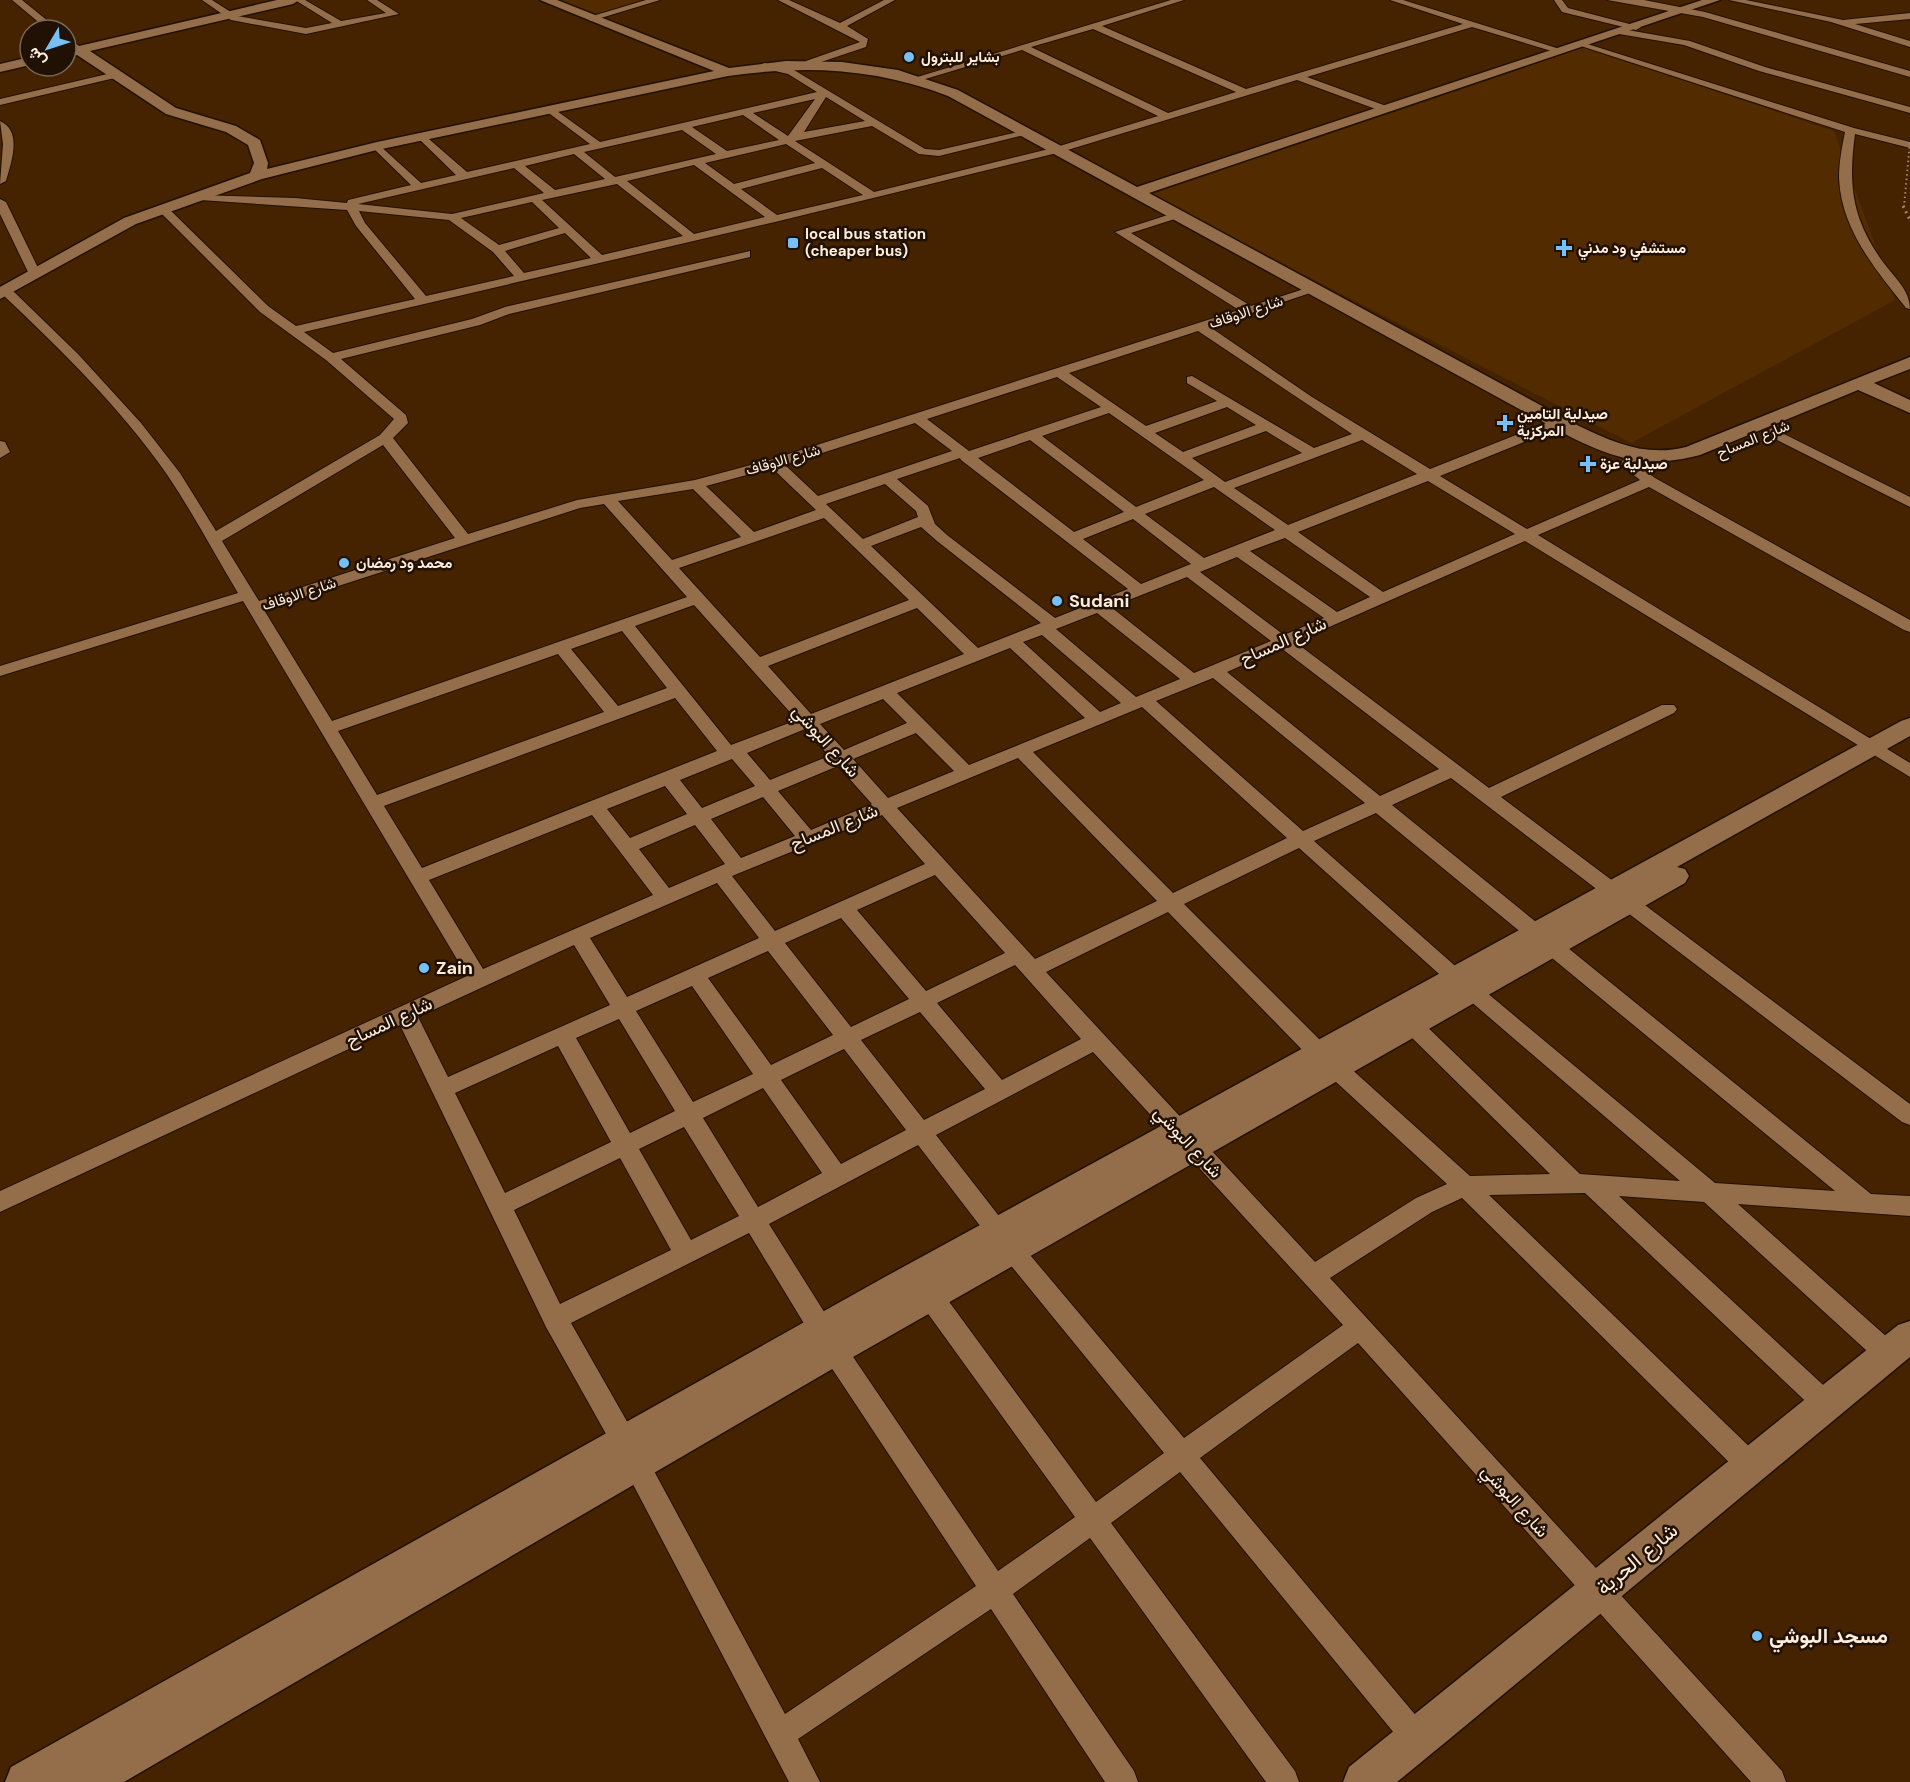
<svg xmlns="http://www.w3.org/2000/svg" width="1910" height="1782" viewBox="0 0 1910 1782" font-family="'DM Sans',Vazirmatn,sans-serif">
	<rect width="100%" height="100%" fill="#452300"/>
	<path fill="#532b00" d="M556,0H656L597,16Z
		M1584,47L1834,131L1895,300L1631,443L1149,195Z"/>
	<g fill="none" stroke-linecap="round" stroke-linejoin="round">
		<defs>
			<path id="street" d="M12,0H22L59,30H48Z
				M202,0H212L237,16L306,28L332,23L295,0H305L341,21L386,13L367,0H377L399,14L306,34L231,20Z
				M646,0H660L591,21L586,18Z
				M778,0H789L840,23L884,0H895L847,26L868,39L866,47L809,66L804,63L806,61L860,42Z
				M1171,0H1184L1102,26L1246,89L1463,24L1390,0H1403L1566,51L1558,53L1472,27L1307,77L1389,107V111H1381L1297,80L1061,152L775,222L304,332L333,353L472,319L505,307L750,251V257L509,314L480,325L341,359L406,415L408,423L393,438L468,534L577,500L695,480L770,460L1239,310L1115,232L1177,212L1181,213V217L1131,233L1251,306L1307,288L1313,292L1210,327L1312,397L1430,469L1554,420H1564V426L1440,476L1527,529L1640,480L1621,465L1625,453L1630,452L1637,456L1636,464L1655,478L1910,620V632L1904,630L1649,487L1538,535L1910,763V777L1525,541L1295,642L1489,788L1662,705H1674L1677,709L1674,713L1501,797L1910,1104V1125L1902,1122L1451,778L1392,805L1871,1194L1910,1196V1216L1738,1204L1897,1346L1901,1354L1897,1362L1888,1365L1879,1362L1704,1202L1619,1196L1834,1395L1838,1403L1834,1411L1825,1415L1816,1411L1585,1193L1489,1195L1758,1455L1762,1464L1758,1473L1749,1477L1740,1473L1462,1198L1432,1212L1330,1278L1782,1771L1786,1782H1751L1358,1343L1200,1458L1428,1730L1433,1740L1428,1750L1418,1755L1408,1750L1180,1472L1111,1523L1295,1771L1299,1782H1266L1090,1538L1013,1594L1134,1771L1138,1782H1105L991,1609L798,1739L820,1782H789L615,1450L546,1327L400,1025L0,1212V1191L467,976L243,601L0,676V666L238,593C214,553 194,515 168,476C121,408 61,350 2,294V288H10L78,354L141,423L180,473L216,531L380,435L394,419L326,360L260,312L159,211V207H167L268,306L296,326L415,299L356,226L347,210L200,200L194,197L196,195L295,198L347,203L348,200L411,185L373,148L372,146L377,143L421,183L456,175L418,138V134L422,133L467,172L590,144L546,111L545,109L550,106L600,142L817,92L788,74L762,68V64L765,63L794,70L925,149L939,150L1027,130L1032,133L939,156L919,154L872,126L795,141L874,192L1053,148L1158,116L1022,50L922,80L914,78ZM1093,29L1236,92L1168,113L1031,47ZM826,97L865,121L804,132ZM815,99L788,136L753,113ZM743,115L779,140L727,151L692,127ZM682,130L716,154L615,177L584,152ZM786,144L815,163L734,184L705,163ZM574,154L605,179L555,190L525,166ZM694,165L765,217L694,234L627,181ZM514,168L544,193L452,214L358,204ZM822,168L863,195L777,215L741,189ZM617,184L683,236L602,255L542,200ZM532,202L559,228L499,245L461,218ZM359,211L449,220L493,252L514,276L426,296L365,223ZM565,233L591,258L524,273L505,251ZM1198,331L1352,434L1314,448L1192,376L1187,377V383L1217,401L1146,426L1069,373ZM1057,377L1101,407L969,451L927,419ZM1227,407L1256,425L1183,452L1155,433ZM1109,413L1204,480L1136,507L1042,436ZM915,423L952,451L818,496L785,465ZM1266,431L1302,453L1225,482L1192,458ZM1030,440L1124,512L1074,532L978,458ZM1362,440L1417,474L1288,525L1234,488ZM383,445L455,538L259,601L222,541ZM960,458L961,460L1128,589L1055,618L947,535L935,524L928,506L897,479ZM772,468L816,510L754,532L706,486ZM1428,481L1515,534L1383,592L1298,532ZM885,484L916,511L918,517L863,539L826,504ZM1214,487L1275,530L1204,558L1145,514ZM693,489L741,537L672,560L618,501ZM604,504L687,597L332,721L264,610L580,508ZM824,518L909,600L760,657L679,568ZM1133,519L1191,564L1141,584L1083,539ZM921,527L937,541L1041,623L978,648L871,546ZM1285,538L1370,597L1337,612L1250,551ZM1237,557L1324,618L1284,635L1200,572ZM1187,577L1271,641L1194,673L1111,607ZM694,605L797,720L731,745L635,626ZM917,608L964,654L811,714L768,666ZM1097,613L1180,679L1136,697L1056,629ZM622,631L667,688L618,706L571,649ZM1042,635L1121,703L1100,712L1023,642ZM1010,648L1085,718L969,765L897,693ZM1281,648L1439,769L1380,796L1227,672ZM558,654L604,712L377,795L338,731ZM1213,678L1365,803L1303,831L1156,701ZM675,698L717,751L422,868L384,806ZM883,699L907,723L844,750L820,724ZM1142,707L1287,838L1173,893L1033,752ZM805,729L829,756L770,780L747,753ZM916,733L954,771L888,798L853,759ZM1018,758L1157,901L1035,959L897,808ZM732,759L755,786L702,808L680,780ZM838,766L872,804L811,830L778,791ZM665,786L687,814L630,838L607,809ZM763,797L795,836L741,858L711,819ZM1376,813L1835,1191L1715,1183L1462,972L1314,841ZM592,815L653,895L483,969L429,880ZM882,815L925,864L775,931L732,876ZM695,825L725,864L669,888L639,849ZM1299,848L1448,982L1680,1181L1580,1174L1419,1019L1412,1017L1405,1019L1401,1025L1405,1031L1550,1174L1470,1176L1327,1047L1184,904ZM935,875L1005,953L926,991L857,910ZM717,883L759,938L627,997L590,938ZM1168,912L1311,1059L1447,1184L1416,1198L1315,1262L1046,972ZM841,918L909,999L851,1027L785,943ZM574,945L610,1005L448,1077L418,1017ZM768,951L833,1035L771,1065L708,978ZM1015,965L1081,1039L1002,1080L937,1003ZM692,986L753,1074L693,1102L636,1011ZM920,1012L985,1089L924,1120L861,1040ZM619,1019L675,1111L630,1133L576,1038ZM558,1046L611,1142L505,1193L455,1093ZM844,1049L906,1130L841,1164L781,1080ZM1093,1052L1343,1325L1184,1438L1020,1243L936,1135ZM763,1088L822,1173L758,1207L703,1118ZM684,1127L739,1216L691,1240L639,1149ZM918,1145L1004,1257L1164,1453L1096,1502L939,1288L930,1285L921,1288L918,1296L921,1304L1075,1517L998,1571L843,1342L769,1224ZM620,1158L671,1250L560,1304L514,1210ZM749,1233L825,1358L976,1586L785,1714L633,1432L571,1323Z
				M1554,0H1562L1568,8L1641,27L1636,30L1562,12Z
				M1607,0H1644L1705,12L1910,71V77L1703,17Z
				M1729,0H1746L1843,20L1910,13V19L1855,24L1910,41V47L1831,22Z
				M1622,29L1690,41L1765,67L1910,107V113L1759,71L1684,45L1619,34V30Z
				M66,37L82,48V52H76L66,45Z
				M1581,42L1854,128L1910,142V148L1855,134C1848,186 1852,219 1883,262C1894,277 1910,290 1910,309L1906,308C1875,269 1841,229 1839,178C1839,162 1842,147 1845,132L1581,46Z
				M116,72L121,75L119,77L0,105V99Z
				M0,121C23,131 11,163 6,181L0,184L3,144Z
				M0,199L6,202L41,274L39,277L29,274L0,214Z
				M1772,428L1910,497V507L1767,435L1765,432Z
				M0,441L5,442L10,452L0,458Z"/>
			<path id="secondary" d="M277,0H299L293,4L90,51L176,108L236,126L260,140L268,163L267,169L377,142L714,71L540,0H557L729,68L786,61L842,62L898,70L958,90L1137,187L1702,0H1720L1149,193L1579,426C1614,443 1647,457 1686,447L1910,357V369L1874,383L1910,400V413L1858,390L1700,455C1647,469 1613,459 1565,434L948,96C875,68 805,65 728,76L377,150L262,179L136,224L0,299V287L124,218L250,173L254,163L248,145L226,132L166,114L77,55L66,57V49Z
				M30,57V65L0,72V64Z
				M1910,718V736L1677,867L1685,869L1689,876L1685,883L846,1361L124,1782H5L11,1767L883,1278L1901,721Z
				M1910,1321V1357L1447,1741L1397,1782H1343L1349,1767L1829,1380L1898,1325Z"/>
		</defs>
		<use href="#street" stroke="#221001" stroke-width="2"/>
		<use href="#secondary" stroke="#221001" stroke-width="3"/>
		<use href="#street" fill="#946d4b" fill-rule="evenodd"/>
		<use href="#secondary" fill="#946d4b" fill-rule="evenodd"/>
		<path stroke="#a0856c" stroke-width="2" stroke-dasharray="1.5 3" stroke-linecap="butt" d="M1904,207L1910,141"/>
		<path stroke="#a0856c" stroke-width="3" stroke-dasharray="2 4" stroke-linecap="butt" d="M1903,206L1910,220"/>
	</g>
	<g fill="#76c0f7" stroke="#201104" stroke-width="2">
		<circle cx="909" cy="57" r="6"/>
		<rect x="787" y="237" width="12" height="12" rx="3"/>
		<path d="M1561 239h6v6h6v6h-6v6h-6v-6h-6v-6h6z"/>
		<path d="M1502 414h6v6h6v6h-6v6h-6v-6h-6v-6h6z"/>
		<path d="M1585 455h6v6h6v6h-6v6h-6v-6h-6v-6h6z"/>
		<circle cx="344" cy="563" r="6"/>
		<circle cx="1057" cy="601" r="6"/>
		<circle cx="424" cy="968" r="6"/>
		<circle cx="1757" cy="1636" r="6"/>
	</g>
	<g text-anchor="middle" stroke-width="5" stroke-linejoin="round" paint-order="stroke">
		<g font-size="15" font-weight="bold" fill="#feecdd" stroke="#201104" text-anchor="start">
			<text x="921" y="62">بشاير للبترول</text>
			<text x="805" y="239">local bus station<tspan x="805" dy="17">(cheaper bus)</tspan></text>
			<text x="1578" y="253">مستشفي ود مدني</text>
			<text x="1517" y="419">صيدلية التامين<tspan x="1517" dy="17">المركزية</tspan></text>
			<text x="1600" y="469">صيدلية عزة</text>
			<text x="356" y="568">محمد ود رمضان</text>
		</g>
		<g font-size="15" fill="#feecdd" stroke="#201104">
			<text transform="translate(1246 312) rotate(-18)" y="5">شارع الاوقاف</text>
			<text transform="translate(1753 439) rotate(-22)" y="5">شارع المساح</text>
			<text transform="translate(783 460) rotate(-16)" y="5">شارع الاوقاف</text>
			<text transform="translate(299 594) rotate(-18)" y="5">شارع الاوقاف</text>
		</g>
		<g font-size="18" font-weight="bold" fill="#feecdd" stroke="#201104" text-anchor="start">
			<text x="1069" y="607">Sudani</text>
			<text x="436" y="974">Zain</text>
		</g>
		<g font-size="18" fill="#feecdd" stroke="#201104">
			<text transform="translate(1283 641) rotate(-24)" y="6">شارع المساح</text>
			<text transform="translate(826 741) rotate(48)" y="6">شارع البوشي</text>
			<text transform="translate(834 827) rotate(-22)" y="6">شارع المساح</text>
			<text transform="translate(389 1022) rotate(-25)" y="6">شارع المساح</text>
			<text transform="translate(1188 1142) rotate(47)" y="6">شارع البوشي</text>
			<text transform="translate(1515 1501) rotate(48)" y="6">شارع البوشي</text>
		</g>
		<g font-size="21" fill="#feecdd" stroke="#201104">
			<text transform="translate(1637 1559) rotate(-40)" y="7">شارع الحرية</text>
		</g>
		<g font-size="21" font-weight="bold" fill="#feecdd" stroke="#201104" text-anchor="start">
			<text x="1769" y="1643">مسجد البوشي</text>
		</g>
	</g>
	<g transform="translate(48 48) rotate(231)"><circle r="28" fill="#201104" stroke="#79695b" stroke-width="1.5"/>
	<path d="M0-4.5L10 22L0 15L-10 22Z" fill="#76c0f7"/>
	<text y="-9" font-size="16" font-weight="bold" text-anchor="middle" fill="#feecdd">ش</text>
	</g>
</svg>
